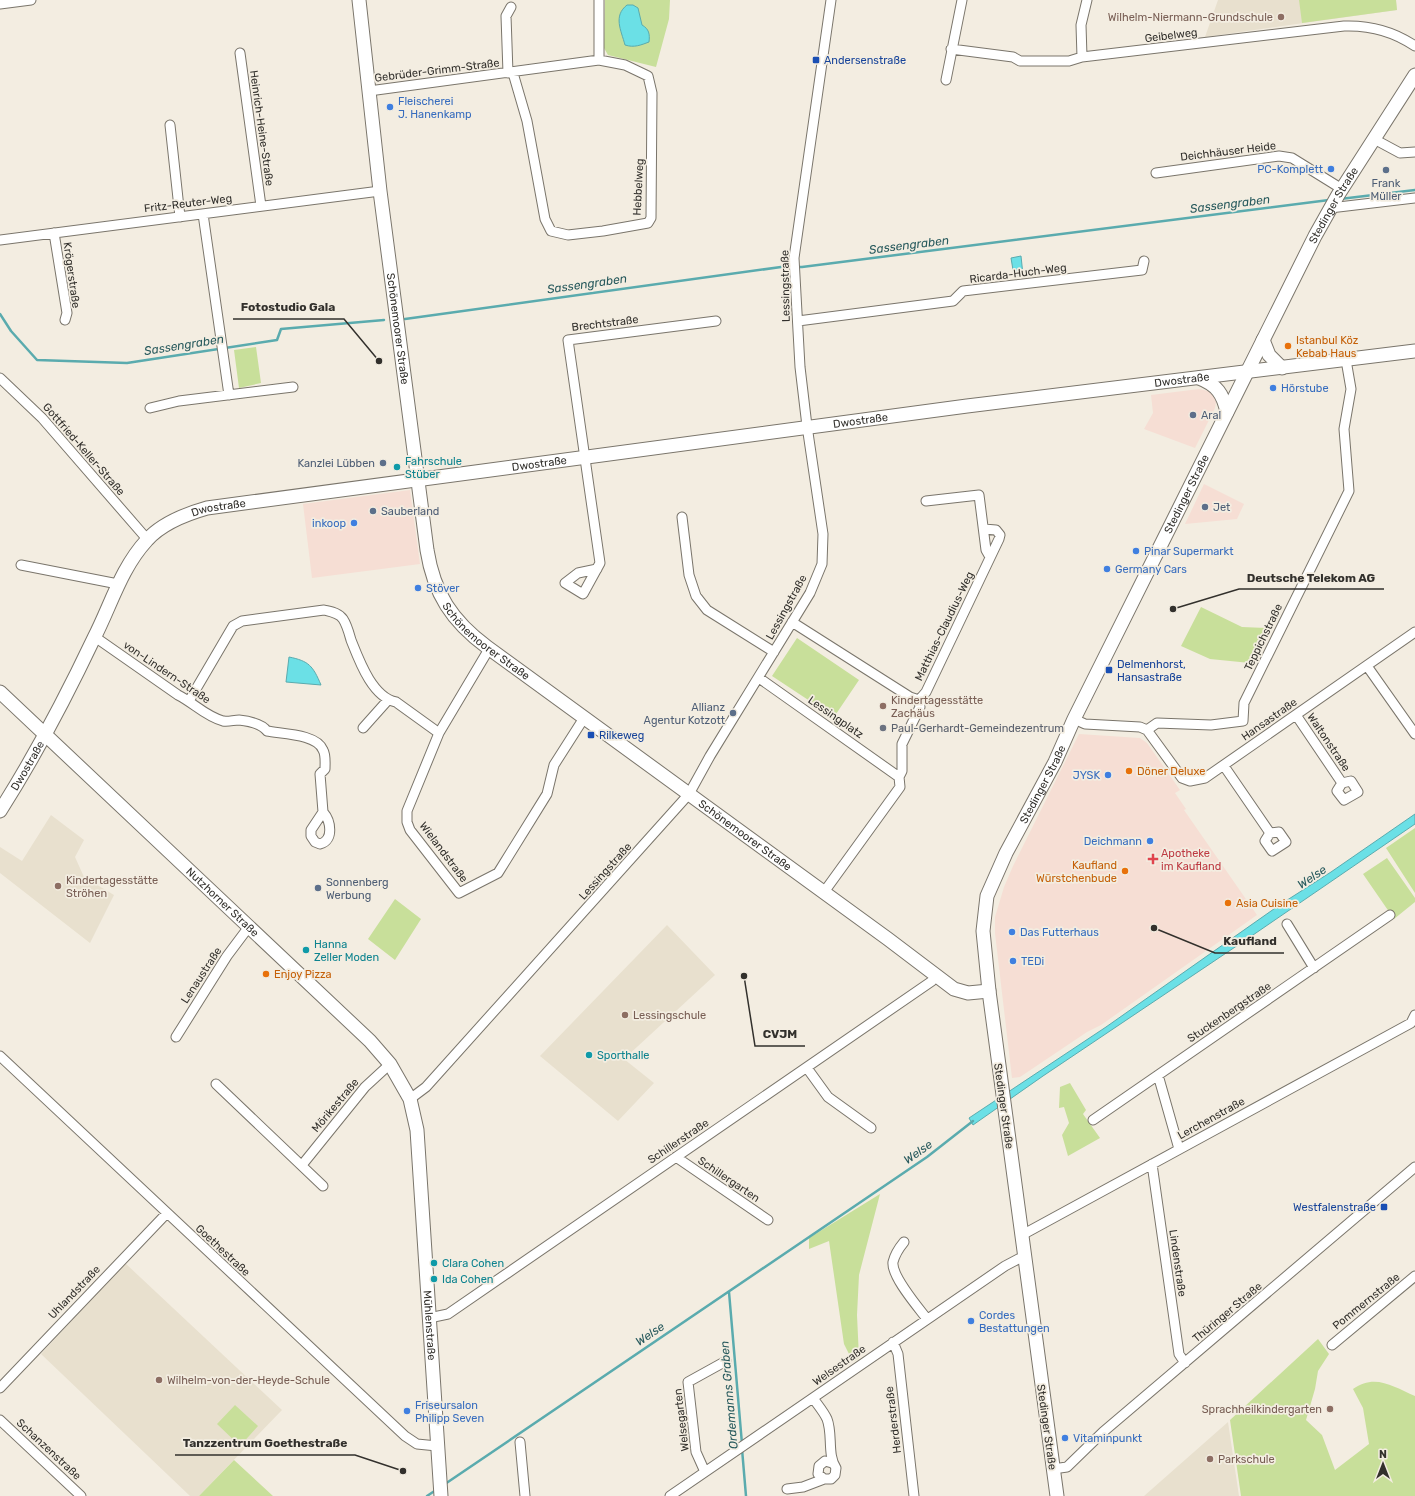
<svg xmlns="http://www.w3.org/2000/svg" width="1415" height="1496" viewBox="0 0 1415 1496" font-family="Rubik,sans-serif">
	<rect width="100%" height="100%" fill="#f3ede1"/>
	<path fill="#f6ded4" d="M1199,389L1208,391L1214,396L1216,402L1215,408L1195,448L1144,429L1153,413L1151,395Z
		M1204,484L1244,504L1237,519L1185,524Z
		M410,490L420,564L312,578L303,504Z
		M1079,734L1140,738L1147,743L1180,790L1175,793L1186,809L1184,810L1257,915L1101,1025L1087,1032L1020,1077L1012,1078L995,933V917L1004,887L1013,866Z"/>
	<path fill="#e8e0ce" d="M1218,0H1396L1397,10L1205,37Z
		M51,815L84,840L75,857L84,877L114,895L90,943L0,873V847L22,861Z
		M667,925L715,975L624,1059L654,1083L618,1121L540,1056Z
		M125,1263L282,1410L199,1496H190L41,1354Z
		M1228,1422L1239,1496H1144Z"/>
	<path fill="#c8df9a" d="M605,0H670L669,19L656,67L608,55L604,48Z
		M1299,0H1396L1397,10L1302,23Z
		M256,347L261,383L239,388L234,350Z
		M1201,607L1242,627L1266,628L1250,663L1210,659L1181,646Z
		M797,638L859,680L834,717L772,676Z
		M1415,828V893L1386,848Z
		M1387,858L1415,898V902L1394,919L1363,874Z
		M395,899L421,919L395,960L368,939Z
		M1070,1083L1086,1110L1083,1114L1100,1138L1068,1156L1062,1135L1069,1123L1064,1107L1059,1108L1060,1087Z
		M880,1194L859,1275L857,1315L859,1358L853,1362L844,1344L829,1241L809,1249V1238Z
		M1318,1339L1329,1354L1318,1371L1315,1389L1306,1420L1322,1435L1335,1470L1369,1444L1363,1408L1353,1389C1375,1373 1394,1387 1415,1396V1496H1241L1230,1420Z
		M235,1405L258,1426L240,1446L217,1424Z
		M234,1460L273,1496H199Z"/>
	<path fill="#6be0e6" stroke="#5aabae" d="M627,5H633L638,8L642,25C649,29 650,34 649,42C641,45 634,48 625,45C621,30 613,16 627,5Z
		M1021,256L1023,275L1014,276L1011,258Z
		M289,657C309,661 313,666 321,685L286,682Z
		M1415,814V824L1253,935L1043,1076L973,1125L969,1118L1106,1027L1281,904L1331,872Z"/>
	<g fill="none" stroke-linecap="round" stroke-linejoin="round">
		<path stroke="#5aabae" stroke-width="2.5" d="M1340,199L1415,190
			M0,314L11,331L37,360L127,363L277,340L281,329L384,320
			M405,319L781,267H802L1329,200
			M729,1292L742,1444
			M742,1449L746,1496
			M445,1484L927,1157L973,1121
			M427,1496L436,1490"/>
		<defs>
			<path id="street" d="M0,4L31,0
				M951,49L1013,57L1020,61H1069L1082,57L1344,26C1371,25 1393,31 1415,46
				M240,53L261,206
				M1082,57L1081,25L1087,0
				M508,73L506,16L511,7
				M513,73L527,121L545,219L551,231L568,235L603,231L648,223L651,218L652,93L648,76L625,65L599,60V0
				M946,80L962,0
				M369,91L599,60
				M170,125L180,217
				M1374,139L1400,153L1415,152
				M1156,173L1279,156L1292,158L1342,189
				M1330,208L1415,198
				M203,214L229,395
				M54,233L67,313L65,320
				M0,240L380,191
				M798,321L953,301L963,291L1142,270L1144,261
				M0,378L42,418L147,539
				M150,408L179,401L293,387
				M926,501L979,495L986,550L990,557
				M682,517L689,575L696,596L707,610L774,652
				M21,565L118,584
				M597,569L578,573L565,583L583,594L600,563L568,340L716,321
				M792,622L910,697L919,700
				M95,637L178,695C194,703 205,716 223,721C228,722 234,720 239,720C248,721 262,724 267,731C282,734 317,734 323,750C326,755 325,763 325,769L320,774L323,812L311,830V836L315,842L320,844C334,840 331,821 323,812
				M489,649L439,733L407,811V822L410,830L459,893L498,873L547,794L554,765L584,718
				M1367,666L1415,734
				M759,678L899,777
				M189,701L233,626L242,621L324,610C332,612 339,613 343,619C347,625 349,633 351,640C359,660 372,697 396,702L439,733
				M1296,715L1342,783L1337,791L1344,800L1358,792L1351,781L1342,783
				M1074,719L1085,724L1140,727L1147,730L1182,778L1190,781L1205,778L1415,632
				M363,728L388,700
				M1147,730L1157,723L1211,725L1243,721L1244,703L1349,491L1344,429L1351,389L1346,360
				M1224,766L1270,833L1265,841L1272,851L1286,842L1279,832L1270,833
				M824,892L900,787L899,777L902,771V744L920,707L919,700L926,692L999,539L1000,535L996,530L984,529
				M1287,924L1314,968
				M176,1037L227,956L248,928
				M0,1056L405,1436L417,1444L437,1446
				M807,1068L828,1097L871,1128
				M1158,1075L1179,1149
				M216,1084L323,1186
				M410,1099L426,1087L689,794L710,756L810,593L822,564L823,534L807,426L800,367L794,258L831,0
				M1093,1120L1390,915
				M676,1157L768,1220
				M1152,1164L1179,1354L1185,1363
				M302,1165L365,1087L390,1064
				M1022,1235L1411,1023L1415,1015
				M904,1242C899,1248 895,1254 893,1262C891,1276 918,1307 927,1319
				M429,1318L448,1314L932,981L936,976
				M893,1342L898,1354L914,1496
				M1332,1345L1415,1276
				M0,1388L167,1213
				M813,1398C817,1404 824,1412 827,1419C833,1434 827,1455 836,1468L835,1475L831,1479H824L818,1474L819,1466L825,1461L832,1463
				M0,1420L81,1496
				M520,1442L525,1496
				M1053,1469L1067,1467L1103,1432L1415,1167
				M705,1472L696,1452L688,1382L726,1361
				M787,1489L803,1487L824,1479
				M670,1496L1005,1266L1024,1256"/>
			<g id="secondary">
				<path id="s1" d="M359,0L380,191L427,550C434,594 452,621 487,647L888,939L954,989L968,993L989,991"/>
				<path d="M1263,340L1269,355L1282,368"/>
				<path d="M1199,378C1217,385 1223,394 1227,412"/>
				<path id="s2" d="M0,692L370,1041L390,1064L410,1099L417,1130L441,1496"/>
				<path id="s3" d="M0,811C35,756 66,697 94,638C111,605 121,568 147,540C162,523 186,514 207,508L967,406L1415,351"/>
				<path id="s4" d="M1057,1496L989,991L983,931L987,896L1006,853L1055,762L1074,719L1315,236L1338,195L1415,75"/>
			</g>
		</defs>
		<use href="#street" stroke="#7a756b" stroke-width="11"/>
		<use href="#secondary" stroke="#7a756b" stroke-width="15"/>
		<use href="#street" stroke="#fff" stroke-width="9"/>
		<use href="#secondary" stroke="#fff" stroke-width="13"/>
	</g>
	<g fill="#8d6e63" stroke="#f3ede1" stroke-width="1.5">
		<circle cx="1281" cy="17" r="4"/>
		<circle cx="883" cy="706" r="4"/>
		<circle cx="58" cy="886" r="4"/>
		<circle cx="625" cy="1015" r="4"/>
		<circle cx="159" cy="1380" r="4"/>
		<circle cx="1330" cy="1409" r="4"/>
		<circle cx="1210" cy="1459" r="4"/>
	</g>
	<g fill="#1a4fb4" stroke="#f3ede1" stroke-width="1.5">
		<rect x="812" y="56" width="8" height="8" rx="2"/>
		<rect x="1105" y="666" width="8" height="8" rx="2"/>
		<rect x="587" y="731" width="8" height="8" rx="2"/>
		<rect x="1380" y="1203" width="8" height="8" rx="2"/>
	</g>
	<g fill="#3f7fe0" stroke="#f3ede1" stroke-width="1.5">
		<circle cx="390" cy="107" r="4"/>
		<circle cx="1331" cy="169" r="4"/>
		<circle cx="1273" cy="388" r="4"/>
		<circle cx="354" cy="523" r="4"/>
		<circle cx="1136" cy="551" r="4"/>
		<circle cx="1107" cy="569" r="4"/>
		<circle cx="418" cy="588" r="4"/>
		<circle cx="1108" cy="775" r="4"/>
		<circle cx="1150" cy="841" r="4"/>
		<circle cx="1012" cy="932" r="4"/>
		<circle cx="1013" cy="961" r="4"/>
		<circle cx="971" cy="1321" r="4"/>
		<circle cx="407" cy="1411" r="4"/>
		<circle cx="1065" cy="1438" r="4"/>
	</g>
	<g fill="#5c6f8a" stroke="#f3ede1" stroke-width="1.5">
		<circle cx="1386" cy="170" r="4"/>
		<circle cx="1193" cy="415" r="4"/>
		<circle cx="383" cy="463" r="4"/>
		<circle cx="1205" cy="507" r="4"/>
		<circle cx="373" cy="511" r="4"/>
		<circle cx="733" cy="713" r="4"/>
		<circle cx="318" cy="888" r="4"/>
	</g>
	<g fill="#e8710a" stroke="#f3ede1" stroke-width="1.5">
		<circle cx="1288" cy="346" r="4"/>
		<circle cx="1129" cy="771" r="4"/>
		<circle cx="1125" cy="871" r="4"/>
		<circle cx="1228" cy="903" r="4"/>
		<circle cx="266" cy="974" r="4"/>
	</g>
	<g fill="#0f9aa8" stroke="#f3ede1" stroke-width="1.5">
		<circle cx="397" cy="467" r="4"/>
		<circle cx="306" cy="950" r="4"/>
		<circle cx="589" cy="1055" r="4"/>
		<circle cx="434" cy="1263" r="4"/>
		<circle cx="434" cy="1279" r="4"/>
	</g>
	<circle fill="#6b7280" stroke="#f3ede1" stroke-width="1.5" cx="883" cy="728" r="4"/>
	<path fill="#e0444e" stroke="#f3ede1" stroke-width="1.5" d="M1151 853h4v4h4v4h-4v4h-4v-4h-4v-4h4z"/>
	<g text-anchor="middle" stroke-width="3.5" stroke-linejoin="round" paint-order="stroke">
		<g font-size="11" fill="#785e54" stroke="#f3ede1" text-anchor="start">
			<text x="1273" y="21" text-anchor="end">Wilhelm-Niermann-Grundschule</text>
			<text x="891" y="704">Kindertagesstätte<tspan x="891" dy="13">Zachäus</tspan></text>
			<text x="66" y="884">Kindertagesstätte<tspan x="66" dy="13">Ströhen</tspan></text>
			<text x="633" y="1019">Lessingschule</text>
			<text x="167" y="1384">Wilhelm-von-der-Heyde-Schule</text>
			<text x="1322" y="1413" text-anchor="end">Sprachheilkindergarten</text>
			<text x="1218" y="1463">Parkschule</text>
		</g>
		<g font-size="11" fill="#32302c" stroke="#f3ede1">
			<text transform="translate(1171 35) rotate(-7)" y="4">Geibelweg</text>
			<text transform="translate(437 70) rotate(-7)" y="4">Gebrüder-Grimm-Straße</text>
			<text transform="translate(262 128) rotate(82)" y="4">Heinrich-Heine-Straße</text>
			<text transform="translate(1228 151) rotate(-7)" y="4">Deichhäuser Heide</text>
			<text transform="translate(638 187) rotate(-87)" y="4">Hebbelweg</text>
			<text transform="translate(188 203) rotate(-7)" y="4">Fritz-Reuter-Weg</text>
			<text dy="4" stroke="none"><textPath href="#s4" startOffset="1378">Stedinger Straße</textPath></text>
			<text transform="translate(1018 273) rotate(-7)" y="4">Ricarda-Huch-Weg</text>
			<text transform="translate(72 275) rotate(82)" y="4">Krögerstraße</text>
			<text transform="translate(785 286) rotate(-91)" y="4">Lessingstraße</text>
			<text transform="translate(605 323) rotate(-7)" y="4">Brechtstraße</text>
			<text dy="4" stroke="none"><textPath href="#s1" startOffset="331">Schönemoorer Straße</textPath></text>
			<text dy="4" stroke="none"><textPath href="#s3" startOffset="1361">Dwostraße</textPath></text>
			<text dy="4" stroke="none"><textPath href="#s3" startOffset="1037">Dwostraße</textPath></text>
			<text transform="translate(84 449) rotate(49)" y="4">Gottfried-Keller-Straße</text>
			<text dy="4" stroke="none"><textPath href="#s3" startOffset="713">Dwostraße</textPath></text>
			<text dy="4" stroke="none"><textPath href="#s4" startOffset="1054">Stedinger Straße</textPath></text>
			<text dy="4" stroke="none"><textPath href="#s3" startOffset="389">Dwostraße</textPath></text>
			<text transform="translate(786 607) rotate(-61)" y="4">Lessingstraße</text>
			<text transform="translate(944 626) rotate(-64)" y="4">Matthias-Claudius-Weg</text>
			<text transform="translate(1263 637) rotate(-64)" y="4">Teppichstraße</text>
			<text dy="4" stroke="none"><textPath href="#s1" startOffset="667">Schönemoorer Straße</textPath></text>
			<text transform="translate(167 672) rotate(34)" y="4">von-Lindern-Straße</text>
			<text transform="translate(836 717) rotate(35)" y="4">Lessingplatz</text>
			<text transform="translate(1269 719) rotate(-35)" y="4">Hansastraße</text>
			<text transform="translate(1329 742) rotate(56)" y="4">Waltonstraße</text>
			<text dy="4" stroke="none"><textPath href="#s3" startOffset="53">Dwostraße</textPath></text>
			<text dy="4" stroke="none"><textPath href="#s4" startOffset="730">Stedinger Straße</textPath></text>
			<text dy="4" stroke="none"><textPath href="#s1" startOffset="991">Schönemoorer Straße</textPath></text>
			<text transform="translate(444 852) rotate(53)" y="4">Wielandstraße</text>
			<text transform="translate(605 871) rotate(-48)" y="4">Lessingstraße</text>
			<text dy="4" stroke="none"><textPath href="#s2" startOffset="306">Nutzhorner Straße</textPath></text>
			<text transform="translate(201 975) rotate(-57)" y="4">Lenaustraße</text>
			<text transform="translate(1229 1012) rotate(-34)" y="4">Stuckenbergstraße</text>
			<text transform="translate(335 1105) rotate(-50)" y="4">Mörikestraße</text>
			<text transform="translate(1004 1106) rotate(82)" y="4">Stedinger Straße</text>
			<text transform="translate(1211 1118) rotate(-29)" y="4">Lerchenstraße</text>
			<text transform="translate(678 1141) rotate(-34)" y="4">Schillerstraße</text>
			<text transform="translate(729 1179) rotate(34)" y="4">Schillergarten</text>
			<text transform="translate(223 1250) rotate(43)" y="4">Goethestraße</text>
			<text transform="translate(1178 1263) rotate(82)" y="4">Lindenstraße</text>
			<text transform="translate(74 1292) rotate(-46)" y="4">Uhlandstraße</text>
			<text transform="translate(1366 1301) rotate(-39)" y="4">Pommernstraße</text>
			<text transform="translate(1227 1312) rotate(-40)" y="4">Thüringer Straße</text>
			<text dy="4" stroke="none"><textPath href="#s2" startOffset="807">Mühlenstraße</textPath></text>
			<text transform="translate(839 1365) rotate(-35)" y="4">Welsestraße</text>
			<text transform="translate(681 1420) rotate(-97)" y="4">Welsegarten</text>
			<text transform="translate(893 1420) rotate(-97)" y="4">Herderstraße</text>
			<text transform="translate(1047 1427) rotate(82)" y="4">Stedinger Straße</text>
			<text transform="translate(49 1449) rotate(43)" y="4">Schanzenstraße</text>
		</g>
		<g font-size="11" fill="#164399" stroke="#f3ede1" text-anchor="start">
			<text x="824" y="64">Andersenstraße</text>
			<text x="1117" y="668">Delmenhorst,<tspan x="1117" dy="13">Hansastraße</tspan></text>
			<text x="599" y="739">Rilkeweg</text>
			<text x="1376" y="1211" text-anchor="end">Westfalenstraße</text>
		</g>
		<g font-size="11" fill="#366cbe" stroke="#f3ede1" text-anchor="start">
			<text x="398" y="105">Fleischerei<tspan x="398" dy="13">J. Hanenkamp</tspan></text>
			<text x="1323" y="173" text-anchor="end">PC-Komplett</text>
			<text x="1281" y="392">Hörstube</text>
			<text x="346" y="527" text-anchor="end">inkoop</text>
			<text x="1144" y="555">Pinar Supermarkt</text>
			<text x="1115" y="573">Germany Cars</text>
			<text x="426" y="592">Stöver</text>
			<text x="1100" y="779" text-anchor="end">JYSK</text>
			<text x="1142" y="845" text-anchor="end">Deichmann</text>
			<text x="1020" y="936">Das Futterhaus</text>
			<text x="1021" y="965">TEDi</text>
			<text x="979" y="1319">Cordes<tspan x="979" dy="13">Bestattungen</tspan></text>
			<text x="415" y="1409">Friseursalon<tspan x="415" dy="13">Philipp Seven</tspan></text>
			<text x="1073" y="1442">Vitaminpunkt</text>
		</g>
		<g font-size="11" fill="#4e5e75" stroke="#f3ede1" text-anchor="start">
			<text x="1386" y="187" text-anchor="middle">Frank<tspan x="1386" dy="13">Müller</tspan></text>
			<text x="1201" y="419">Aral</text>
			<text x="375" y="467" text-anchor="end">Kanzlei Lübben</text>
			<text x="1213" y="511">Jet</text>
			<text x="381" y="515">Sauberland</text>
			<text x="725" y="711" text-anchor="end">Allianz<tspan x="725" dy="13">Agentur Kotzott</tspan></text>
			<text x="326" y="886">Sonnenberg<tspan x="326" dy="13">Werbung</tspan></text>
		</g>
		<g font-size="11" fill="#c56008" stroke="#f3ede1" text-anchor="start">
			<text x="1296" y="344">Istanbul Köz<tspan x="1296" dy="13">Kebab Haus</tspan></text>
			<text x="1137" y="775">Döner Deluxe</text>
			<text x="1117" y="869" text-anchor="end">Kaufland<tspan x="1117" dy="13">Würstchenbude</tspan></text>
			<text x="1236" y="907">Asia Cuisine</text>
			<text x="274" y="978">Enjoy Pizza</text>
		</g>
		<g font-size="11" fill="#0d838f" stroke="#f3ede1" text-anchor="start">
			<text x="405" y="465">Fahrschule<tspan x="405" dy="13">Stüber</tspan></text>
			<text x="314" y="948">Hanna<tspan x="314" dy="13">Zeller Moden</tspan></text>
			<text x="597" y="1059">Sporthalle</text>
			<text x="442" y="1267">Clara Cohen</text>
			<text x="442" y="1283">Ida Cohen</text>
		</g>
		<g font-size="11" fill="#5b616d" stroke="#f3ede1" text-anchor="start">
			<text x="891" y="732">Paul-Gerhardt-Gemeindezentrum</text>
		</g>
		<g font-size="11" fill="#be3a42" stroke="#f3ede1" text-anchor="start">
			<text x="1161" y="857">Apotheke<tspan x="1161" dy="13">im Kaufland</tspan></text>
		</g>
		<g font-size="12" font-style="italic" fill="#285a5d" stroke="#f3ede1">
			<text transform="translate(1230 204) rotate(-7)" y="4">Sassengraben</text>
			<text transform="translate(909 245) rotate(-7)" y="4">Sassengraben</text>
			<text transform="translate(587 284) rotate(-8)" y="4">Sassengraben</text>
			<text transform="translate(184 345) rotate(-9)" y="4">Sassengraben</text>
			<text transform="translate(1312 877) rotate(-34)" y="4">Welse</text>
			<text transform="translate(918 1152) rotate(-35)" y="4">Welse</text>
			<text transform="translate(650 1334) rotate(-34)" y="4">Welse</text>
			<text transform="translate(729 1395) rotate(-95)" y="4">Ordemanns Graben</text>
		</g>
	</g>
	<path fill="none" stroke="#32302c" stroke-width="1.5" d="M379 361L344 319H233M1173 609L1239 589H1384M1154 928L1215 953H1284M744 976L755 1046H805M403 1471L355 1455H175"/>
	<g fill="#32302c" stroke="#f3ede1" stroke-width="1.5">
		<circle cx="379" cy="361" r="4"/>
		<circle cx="1173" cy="609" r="4"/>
		<circle cx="1154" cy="928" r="4"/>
		<circle cx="744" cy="976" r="4"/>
		<circle cx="403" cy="1471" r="4"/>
	</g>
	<g font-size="12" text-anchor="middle" font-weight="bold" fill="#32302c" stroke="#f3ede1" stroke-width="3.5" stroke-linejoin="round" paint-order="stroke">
		<text x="288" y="311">Fotostudio Gala</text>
		<text x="1311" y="582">Deutsche Telekom AG</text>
		<text x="1250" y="945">Kaufland</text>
		<text x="780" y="1038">CVJM</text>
		<text x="265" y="1447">Tanzzentrum Goethestraße</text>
	</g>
	<g transform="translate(1383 1464)" stroke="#f3ede1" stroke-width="3" paint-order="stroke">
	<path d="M0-3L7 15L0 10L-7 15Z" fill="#32302c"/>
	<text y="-6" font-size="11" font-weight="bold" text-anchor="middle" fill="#32302c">N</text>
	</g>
</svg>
